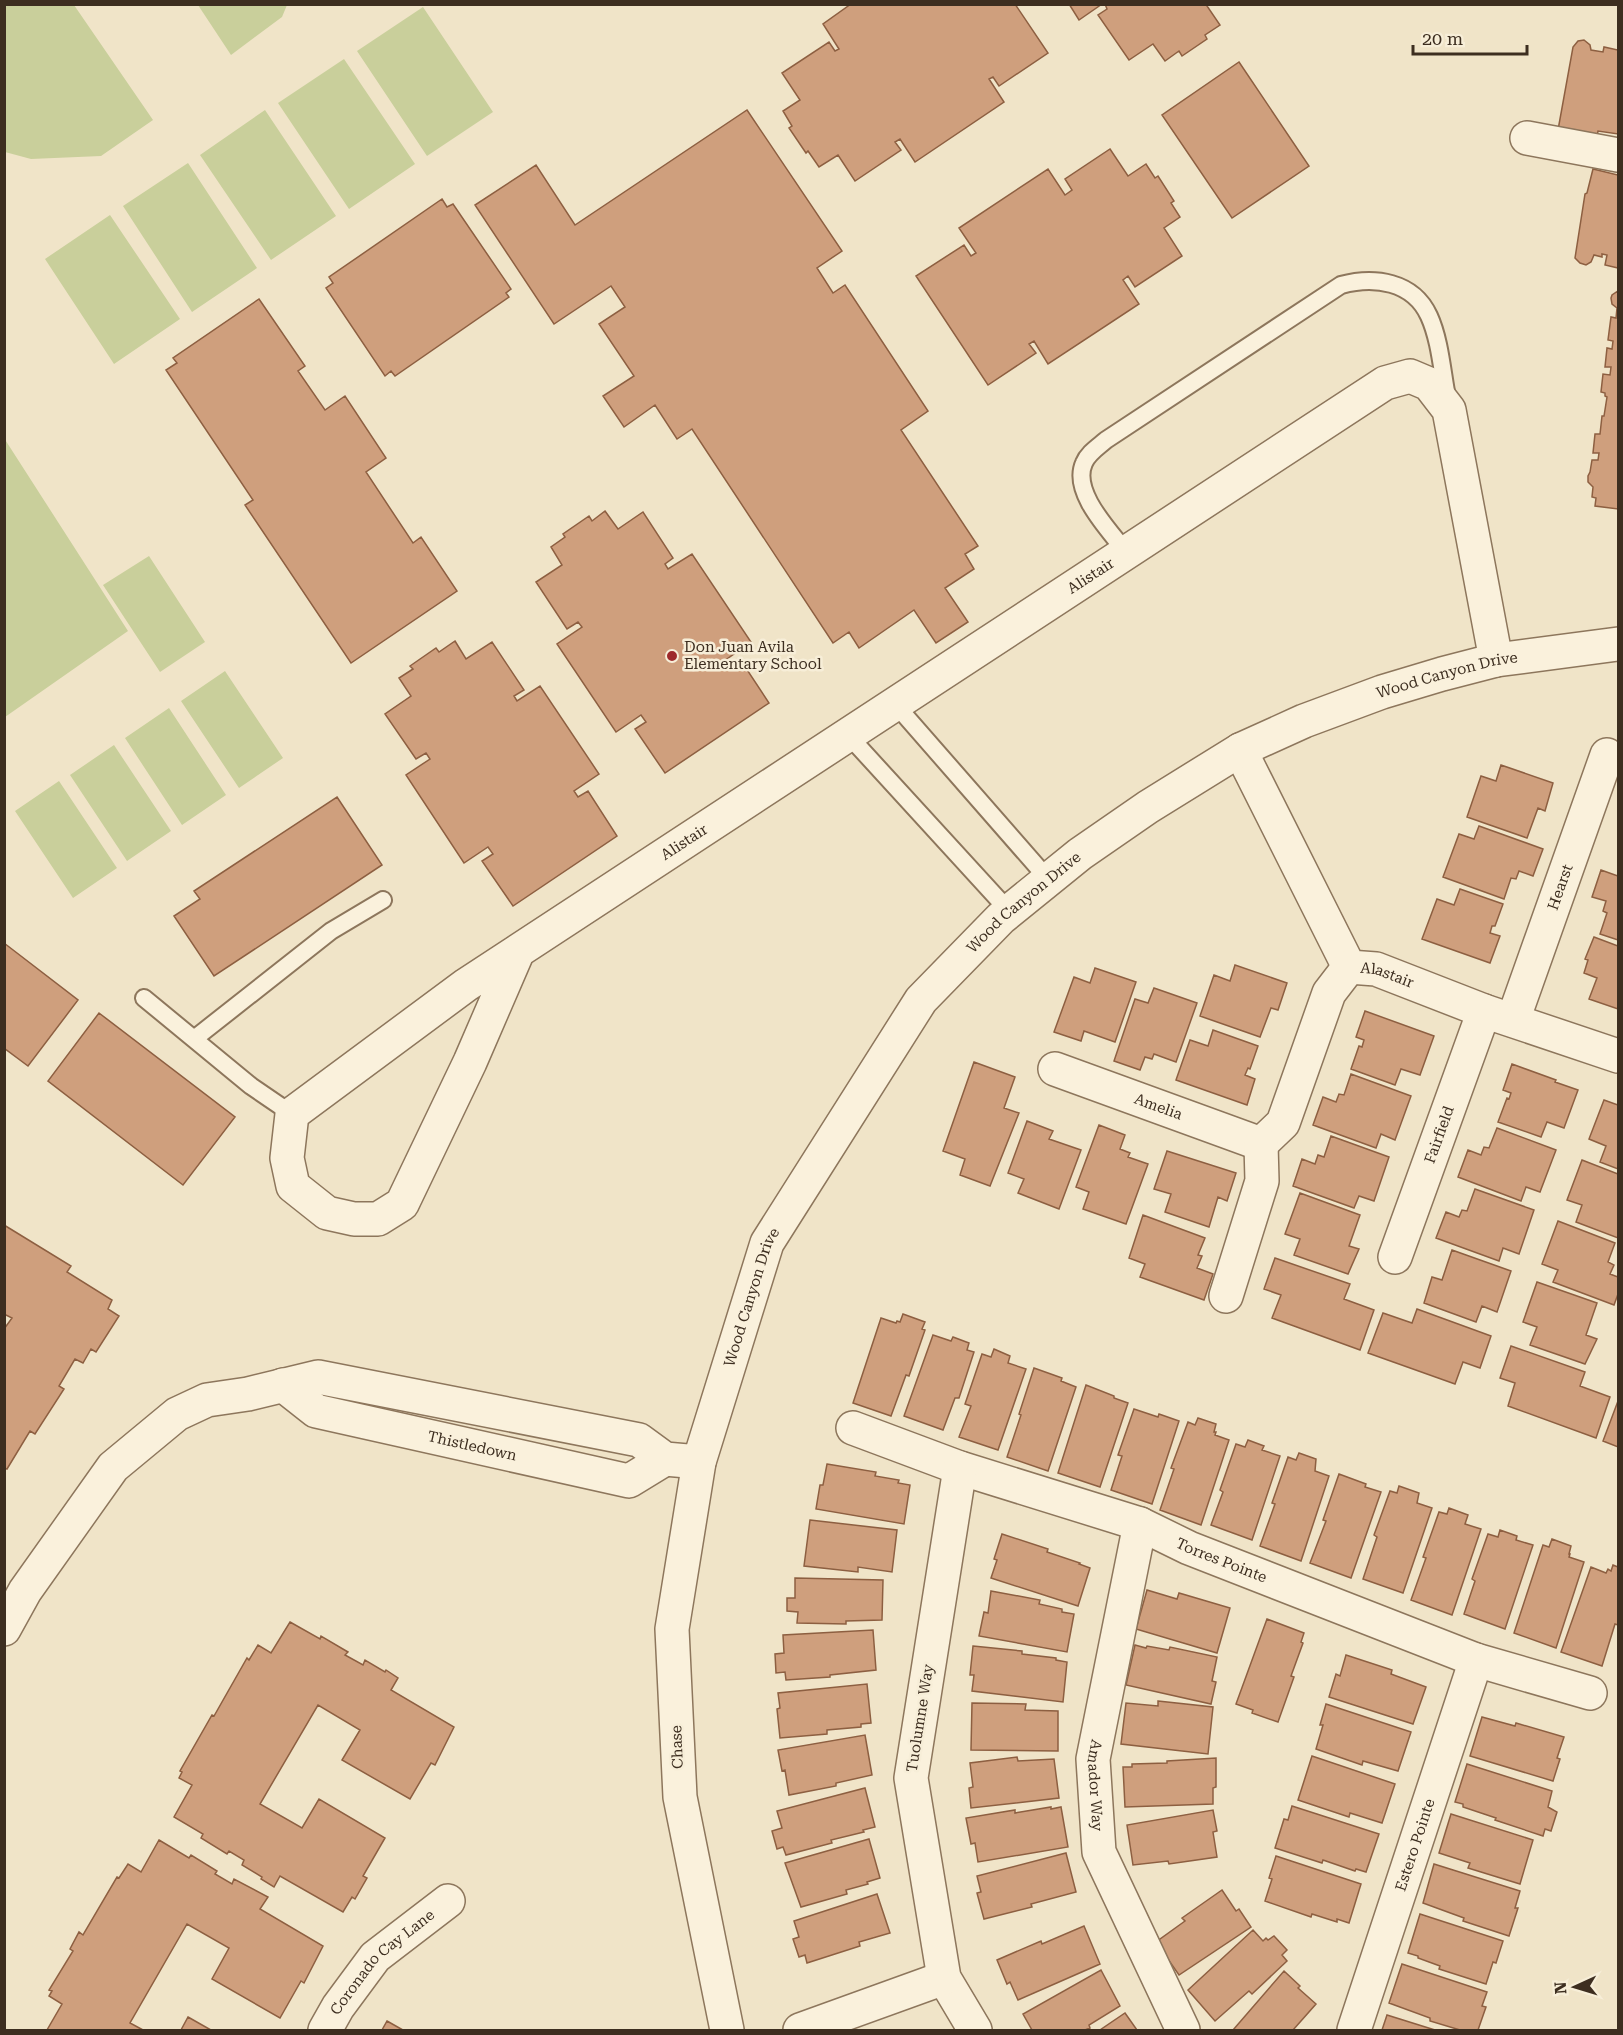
<svg xmlns="http://www.w3.org/2000/svg" width="1623" height="2035" viewBox="0 0 1623 2035" font-family="'Roboto Serif',serif">
	<rect width="100%" height="100%" fill="#f0e4c8"/>
	<path fill="#c9cf9b" d="M4,5H74L153,120L101,156L31,159L5,152Z
		M198,5H287L282,17L231,55Z
		M423,7L493,112L427,156L357,51Z
		M344,59L415,164L349,209L278,103Z
		M265,110L336,216L271,260L200,155Z
		M188,163L257,268L192,312L123,206Z
		M110,215L180,319L114,364L45,259Z
		M4,438L128,631L5,717H4Z
		M149,556L205,642L160,672L103,585Z
		M225,671L283,758L239,788L181,701Z
		M169,708L226,795L182,825L125,738Z
		M114,745L171,831L127,861L70,775Z
		M59,781L117,868L73,898L15,811Z"/>
	<path fill="#cf9f7d" stroke="#8d5f41" stroke-width="1.5" d="M851,4H1015L1048,53L999,86L993,77L989,79L1004,102L915,162L900,139L895,142L901,150L855,181L838,155L819,167L808,151L806,153L789,128L792,126L783,111L800,100L782,73L829,42L835,51L839,49L823,24Z
		M1069,4H1102L1079,20Z
		M1105,4H1210L1207,6L1220,25L1205,35L1207,39L1182,56L1179,51L1165,61L1153,44L1129,60L1098,15L1107,9Z
		M1584,40L1590,45L1591,50L1603,52L1604,47L1618,50V134L1598,131L1597,136L1558,130L1573,47L1578,41Z
		M1239,62L1309,166L1232,218L1162,115Z
		M747,110L842,251L817,268L833,293L845,285L928,411L901,430L978,546L965,554L974,569L945,588L968,622L936,643L914,610L859,648L849,632L833,643L692,429L677,439L655,405L624,427L603,396L634,376L599,324L625,307L611,286L554,324L475,205L536,165L575,225Z
		M1110,149L1128,176L1146,164L1155,178L1158,176L1174,201L1171,203L1180,217L1164,228L1182,256L1135,287L1128,276L1123,280L1139,304L1048,364L1034,341L1029,344L1036,353L988,385L916,276L964,245L971,256L976,253L959,228L1048,169L1065,195L1072,190L1065,179Z
		M1593,169L1618,175V268L1605,265L1607,255L1602,254V257L1594,255L1591,262L1586,265L1580,263L1575,258L1585,194L1587,193Z
		M442,199L447,207L453,204L511,289L506,293L509,297L395,376L391,371L385,376L326,288L333,283L329,277Z
		M1618,291V509L1595,506L1596,498L1592,497L1593,487L1588,482V476L1590,472L1592,460H1598L1599,453H1593L1595,434H1600L1602,416H1604L1607,397L1605,396V393L1601,392L1603,374L1610,375L1611,367H1605L1607,348L1612,349L1613,341L1608,340L1611,317L1616,318L1617,308L1612,304L1611,298L1612,295Z
		M259,299L305,366L298,371L325,410L345,396L386,458L366,472L413,543L421,537L457,591L351,663L245,505L253,500L166,370L177,363L173,358Z
		M605,511L618,529L643,512L673,558L665,564L668,569L692,554L751,642L727,659L731,666L740,659L769,703L665,773L635,729L646,722L641,715L616,732L557,644L582,627L578,622L567,629L536,582L562,565L551,547L565,537L563,534L589,516L592,521Z
		M455,641L466,659L492,642L524,690L514,696L517,701L540,686L599,774L574,791L578,797L588,791L617,836L513,906L482,861L493,854L488,847L464,863L406,775L430,759L426,753L416,759L385,714L411,696L399,678L413,669L410,666L436,648L439,652Z
		M1501,765L1553,783L1545,811L1538,808L1527,838L1467,817L1481,776L1496,781Z
		M337,797L382,865L214,976L174,916L200,899L194,891Z
		M1479,826L1543,849L1533,876L1519,871L1516,879L1511,878L1504,899L1443,877L1459,834L1474,839Z
		M1601,870L1618,876V940L1600,934L1607,913L1603,911L1606,901L1592,897Z
		M1460,889L1503,904L1495,926H1492L1490,933L1500,936L1490,963L1422,939L1437,899L1454,905Z
		M1594,937L1618,946V1009L1589,999L1597,978L1584,973L1588,960L1585,959Z
		M4,943L78,1000L28,1066L4,1048Z
		M1235,965L1287,983L1278,1010L1271,1008L1260,1037L1200,1016L1214,975L1230,981Z
		M1095,968L1136,982L1115,1042L1084,1031L1081,1041L1054,1032L1074,977L1090,983Z
		M1154,988L1197,1003L1176,1062L1154,1054L1152,1059L1145,1057L1140,1070L1114,1061L1135,999L1148,1003Z
		M1365,1011L1434,1036L1420,1075L1401,1069L1395,1085L1351,1069L1359,1046L1362,1047L1364,1040L1356,1037Z
		M99,1013L235,1117L183,1185L48,1081Z
		M1213,1030L1258,1046L1250,1069L1248,1068L1245,1075L1255,1079L1247,1105L1176,1080L1190,1040L1208,1046Z
		M974,1062L1015,1077L1004,1108L1019,1113L990,1186L960,1175L965,1159L943,1151Z
		M1512,1064L1556,1080L1555,1082L1578,1090L1564,1128L1547,1122L1541,1137L1498,1122L1507,1098L1509,1099L1511,1093L1503,1090Z
		M1351,1074L1411,1096L1395,1140L1381,1134L1376,1148L1313,1125L1323,1097L1336,1102L1339,1094L1344,1095Z
		M1604,1100L1618,1105V1169L1600,1162L1606,1146L1589,1139Z
		M1027,1121L1053,1131L1049,1139L1081,1150L1059,1209L1018,1193L1024,1179L1008,1173Z
		M1099,1125L1125,1135L1120,1149L1130,1153L1128,1157L1148,1164L1126,1224L1083,1209L1089,1192L1076,1187Z
		M1497,1128L1556,1150L1540,1192L1526,1187L1521,1201L1458,1177L1468,1150L1481,1155L1484,1147L1489,1148Z
		M1331,1136L1389,1157L1374,1201L1359,1196L1354,1208L1293,1186L1302,1159L1315,1164L1318,1155L1324,1157Z
		M1167,1151L1236,1173L1227,1201L1218,1197L1209,1227L1165,1212L1171,1194L1154,1189Z
		M1582,1160L1618,1174V1238L1576,1222L1582,1205L1567,1200Z
		M1475,1189L1534,1210L1519,1254L1503,1248L1499,1261L1436,1238L1446,1212L1459,1217L1462,1210L1467,1211Z
		M1300,1193L1360,1215L1349,1246L1359,1249L1348,1274L1294,1255L1300,1239L1285,1234Z
		M1143,1215L1205,1238L1198,1255L1202,1256L1197,1268L1213,1274L1204,1300L1140,1277L1145,1264L1129,1258Z
		M1558,1221L1615,1243L1608,1262L1614,1265L1610,1274L1618,1277V1294L1614,1305L1553,1282L1558,1270L1542,1264Z
		M4,1225L71,1266L67,1272L112,1300L108,1309L119,1316L96,1352L91,1349L83,1363L75,1359L59,1386L64,1389L35,1434L30,1431L7,1469L4,1468V1329L12,1318L4,1314Z
		M1452,1250L1511,1271L1497,1312L1482,1306L1476,1322L1424,1303L1432,1277L1442,1280Z
		M1275,1258L1350,1284L1344,1299L1374,1310L1360,1350L1272,1318L1281,1295L1264,1289Z
		M1537,1282L1597,1303L1586,1335L1597,1339L1585,1364L1530,1345L1537,1327L1523,1322Z
		M1417,1309L1491,1336L1480,1368L1463,1362L1455,1384L1368,1353L1383,1313L1412,1323Z
		M903,1314L925,1322L922,1329L925,1330L909,1376L906,1375L891,1416L853,1403L881,1318L896,1323L897,1321L900,1322Z
		M933,1335L951,1341L953,1337L969,1343L967,1350L974,1352L959,1398H955L943,1430L904,1416Z
		M1511,1346L1585,1372L1580,1386L1610,1397L1596,1438L1508,1406L1515,1383L1500,1378Z
		M994,1349L1010,1356L1008,1363L1026,1369L998,1450L959,1437L971,1406L965,1404L982,1354L991,1357Z
		M1034,1368L1062,1378L1061,1381L1076,1387L1048,1471L1007,1457L1021,1415L1019,1414Z
		M1086,1385L1114,1396V1398L1128,1403L1100,1487L1058,1473Z
		M1618,1401V1447L1603,1441Z
		M1134,1409L1158,1417L1159,1414L1179,1421L1152,1504L1111,1490L1122,1456L1118,1455Z
		M1198,1418L1216,1424L1214,1432H1216L1215,1435L1229,1440L1201,1525L1160,1510L1174,1469L1171,1468L1188,1422L1195,1425Z
		M1248,1440L1264,1446L1262,1450L1280,1456L1252,1540L1211,1525L1223,1492L1220,1490L1236,1444L1245,1447Z
		M1299,1453L1316,1459L1315,1471L1329,1476L1301,1561L1260,1546L1275,1504L1272,1503L1288,1457L1296,1460Z
		M827,1464L876,1472L875,1476L899,1480L898,1483L910,1485L904,1524L816,1509L820,1485H823Z
		M1339,1474L1366,1484L1365,1487L1381,1492L1351,1578L1310,1563L1326,1521L1323,1520Z
		M1399,1486L1419,1493L1417,1503L1432,1508L1403,1593L1363,1579L1377,1537L1374,1535L1390,1491L1397,1493Z
		M1449,1508L1468,1515L1465,1524L1481,1529L1452,1615L1411,1600L1426,1558L1423,1557L1439,1512L1447,1514Z
		M810,1520L897,1530L892,1572L858,1567V1572L804,1566Z
		M1500,1530L1517,1536L1516,1540L1533,1545L1505,1629L1464,1614L1475,1581L1472,1579L1488,1534L1498,1537Z
		M1002,1534L1048,1549L1047,1552L1080,1563L1079,1564L1090,1568L1078,1606L991,1578L997,1560L994,1559Z
		M1552,1539L1571,1546L1569,1554H1570L1569,1557L1584,1562L1556,1648L1514,1633L1543,1545L1549,1547Z
		M1613,1565L1618,1567V1625L1615,1624L1602,1666L1561,1652L1591,1567L1606,1573L1608,1569L1611,1571Z
		M795,1578L883,1580L882,1620L846,1621V1624L797,1623L798,1612L787,1611V1598H795Z
		M1147,1590L1177,1599L1179,1593L1230,1608L1217,1653L1136,1629Z
		M991,1591L1040,1600L1039,1604L1062,1609V1612L1074,1614L1067,1652L979,1636L984,1612L988,1613Z
		M1267,1619L1304,1633L1301,1642L1303,1643L1291,1676L1294,1677L1278,1722L1252,1713L1253,1710L1236,1704Z
		M290,1622L320,1639L321,1636L348,1652L345,1655L363,1665L365,1660L385,1672L386,1670L398,1678L391,1690L454,1727L435,1765L431,1763L410,1799L342,1760L360,1730L318,1705L260,1804L302,1828L319,1799L385,1838L363,1876L367,1878L355,1899L352,1897L343,1912L280,1876L274,1887L261,1879L262,1877L242,1865L244,1860L229,1851L227,1854L201,1838L203,1834L174,1817L192,1785L179,1778L182,1772L180,1771L212,1715L214,1716L247,1658L249,1660L258,1645L271,1653Z
		M873,1630L876,1670L830,1675V1677L786,1680L785,1672L776,1673L775,1654L784,1653L783,1635Z
		M1135,1645L1146,1648L1147,1646L1169,1650L1170,1647L1217,1657L1212,1681L1216,1682L1211,1704L1126,1685Z
		M973,1646L1022,1651V1654L1056,1658V1660L1067,1662L1063,1702L972,1691L974,1675H970Z
		M1346,1655L1392,1670L1391,1674L1426,1687L1413,1724L1329,1697L1336,1674L1340,1676Z
		M867,1684L871,1723L861,1724V1727L827,1730V1734L780,1738L777,1709L780,1708L778,1693Z
		M1158,1701L1213,1707L1208,1754L1121,1744L1126,1703L1158,1706Z
		M972,1703L1026,1704L1025,1710L1058,1711V1751L971,1750Z
		M1326,1704L1411,1732L1398,1771L1363,1761L1362,1765L1316,1749L1323,1725H1320Z
		M1482,1717L1515,1726L1516,1723L1564,1737L1557,1758L1560,1759L1553,1781L1470,1756Z
		M865,1735L872,1775L836,1783V1786L789,1795L785,1770L782,1771L778,1750Z
		M1312,1756L1395,1784L1382,1823L1350,1813L1349,1817L1298,1800Z
		M1017,1757L1018,1761L1054,1759L1059,1798L971,1808L969,1788L973,1787L970,1763Z
		M1216,1758V1787L1213,1788V1804L1125,1807L1123,1767H1132V1764L1167,1763V1761Z
		M1467,1764L1552,1791L1548,1807L1557,1812L1551,1831L1545,1829L1543,1836L1495,1820L1496,1818L1463,1807V1804L1455,1802Z
		M865,1788L875,1827L863,1830L864,1832L831,1840L832,1843L786,1855L783,1847L777,1849L772,1831L782,1828L777,1811Z
		M1292,1806L1379,1834L1366,1872L1356,1869L1355,1871L1323,1860L1322,1863L1275,1848L1284,1819L1288,1820Z
		M1051,1807V1809L1061,1807L1068,1847L978,1862L975,1843L971,1844L966,1818L1015,1810V1813Z
		M1213,1810L1217,1831L1213,1832L1217,1857L1169,1864L1168,1861L1133,1865L1127,1825Z
		M1451,1814L1533,1840L1520,1884L1468,1868L1470,1863L1439,1853Z
		M869,1839L880,1878L867,1882L868,1884L846,1890L847,1894L801,1907L785,1863Z
		M159,1840L189,1858L191,1855L217,1871L215,1874L232,1884L234,1879L268,1897L260,1909L323,1946L304,1983L301,1981L280,2018L212,1979L229,1948L187,1924L130,2023L143,2030H47L62,2004L49,1996L52,1991L49,1990L73,1951L70,1949L79,1932L83,1935L117,1877L119,1878L128,1864L141,1872Z
		M1066,1853L1076,1892L1031,1904L1032,1907L984,1919L977,1893L981,1892L977,1876Z
		M1276,1856L1361,1884L1349,1923L1337,1919V1922L1312,1914L1311,1917L1265,1901L1272,1879L1269,1878Z
		M1434,1864L1520,1891L1515,1908H1518L1509,1936L1463,1921L1464,1918L1423,1903Z
		M1222,1890L1236,1911L1239,1909L1251,1927L1179,1975L1156,1942L1185,1921L1182,1918Z
		M877,1894L890,1933L859,1942L860,1946L807,1963L805,1955L799,1957L793,1939L799,1937L794,1921Z
		M1420,1914L1503,1941L1496,1963L1493,1962L1486,1984L1439,1969L1440,1966L1418,1958V1956L1408,1953Z
		M1084,1926L1100,1964L1018,2000L1010,1982L1007,1984L997,1960L1041,1941L1042,1944Z
		M1253,1930L1263,1941L1266,1938L1268,1940L1274,1936L1287,1950L1282,1955L1287,1961L1252,1994L1249,1991L1215,2021L1188,1990Z
		M1402,1964L1487,1992L1482,2006L1486,2007L1478,2030H1460L1430,2021V2018L1389,2003Z
		M1101,1970L1120,2006L1089,2025L1090,2028L1085,2030H1032L1023,2014Z
		M1284,1971L1300,1986L1298,1988L1316,2004L1293,2030H1233Z
		M1125,2013L1137,2030H1100Z
		M1387,2015L1435,2030H1382Z
		M188,2017L211,2030H181Z
		M387,2021L403,2030H382Z"/>
	<g fill="none" stroke-linecap="round" stroke-linejoin="round">
		<defs>
			<path id="service" d="M1126,552C1110,531 1071,492 1084,463C1088,453 1098,447 1106,440L1341,285C1374,276 1413,281 1429,316C1440,340 1442,371 1447,397
				M895,704L1048,879
				M848,735L1009,911
				M144,998L251,1086L292,1114
				M194,1039L331,931L383,900"/>
			<g id="minor">
				<path d="M1527,138L1618,155"/>
				<path id="s1" d="M1240,750L1349,967L1376,969L1484,1011L1618,1056"/>
				<path id="s2" d="M518,951L470,1062L402,1204L378,1219H354L327,1213L293,1186L287,1158L292,1114L466,985L1385,383L1410,376L1429,384L1449,410L1496,660"/>
				<path id="s3" d="M1513,1020L1607,755"/>
				<path id="s4" d="M1055,1069L1261,1144L1283,1123L1329,993L1349,967"/>
				<path id="s5" d="M1395,1257L1484,1011"/>
				<path d="M1226,1296L1262,1181L1261,1144"/>
				<path id="s6" d="M283,1385L316,1411L629,1481L665,1459"/>
				<path id="s7" d="M853,1428L960,1468L1140,1524L1189,1548L1476,1660L1590,1693"/>
				<path d="M960,1468L911,1778L944,1978L975,2030"/>
				<path id="s8" d="M1140,1524L1093,1759L1099,1852L1183,2030"/>
				<path d="M4,1629L25,1591L113,1467L177,1414L207,1400L248,1394L318,1377L639,1440L665,1459L699,1462"/>
				<path id="s9" d="M325,2030L338,2007L375,1957L448,1901"/>
				<path d="M800,2030L944,1978"/>
				<path id="s10" d="M1354,2030L1476,1660"/>
			</g>
			<g id="tertiary">
				<path id="s11" d="M727,2030L680,1797L672,1629L699,1462L767,1243L921,1000L1001,918L1080,854L1148,807L1240,750L1304,721L1382,692L1442,674L1496,660L1618,644"/>
			</g>
		</defs>
		<use href="#service" stroke="#8d765c" stroke-width="20"/>
		<use href="#minor" stroke="#8d765c" stroke-width="36"/>
		<use href="#tertiary" stroke="#8d765c" stroke-width="36"/>
		<use href="#service" stroke="#faf1dc" stroke-width="16"/>
		<use href="#minor" stroke="#faf1dc" stroke-width="33"/>
		<use href="#tertiary" stroke="#faf1dc" stroke-width="33"/>
	</g>
	<circle fill="#9e2a2b" stroke="#f7eed8" stroke-width="2" cx="672" cy="656" r="6"/>
	<g text-anchor="middle" stroke-width="5" stroke-linejoin="round" paint-order="stroke">
		<g font-size="15" fill="#3d2e20" stroke="#f7eed8">
			<text dy="5" stroke="none"><textPath href="#s2" startOffset="1438">Alistair</textPath></text>
			<text dy="5" stroke="none"><textPath href="#s11" startOffset="1720">Wood Canyon Drive</textPath></text>
			<text dy="5" stroke="none"><textPath href="#s2" startOffset="952">Alistair</textPath></text>
			<text dy="5" stroke="none"><textPath href="#s3" startOffset="141">Hearst</textPath></text>
			<text dy="5" stroke="none"><textPath href="#s11" startOffset="1234">Wood Canyon Drive</textPath></text>
			<text dy="5" stroke="none"><textPath href="#s1" startOffset="282">Alastair</textPath></text>
			<text dy="5" stroke="none"><textPath href="#s4" startOffset="110">Amelia</textPath></text>
			<text dy="5" stroke="none"><textPath href="#s5" startOffset="130">Fairfield</textPath></text>
			<text dy="5" stroke="none"><textPath href="#s11" startOffset="748">Wood Canyon Drive</textPath></text>
			<text dy="5" stroke="none"><textPath href="#s6" startOffset="202">Thistledown</textPath></text>
			<text dy="5" stroke="none"><textPath href="#s7" startOffset="392">Torres Pointe</textPath></text>
			<text transform="translate(920 1718) rotate(-81)" y="5">Tuolumne Way</text>
			<text transform="translate(677 1747) rotate(-92)" y="5">Chase</text>
			<text dy="5" stroke="none"><textPath href="#s8" startOffset="266">Amador Way</textPath></text>
			<text dy="5" stroke="none"><textPath href="#s10" startOffset="195">Estero Pointe</textPath></text>
			<text dy="5" stroke="none"><textPath href="#s9" startOffset="90">Coronado Cay Lane</textPath></text>
		</g>
		<g font-size="15" fill="#3d2e20" stroke="#f7eed8" text-anchor="start">
			<text x="684" y="652">Don Juan Avila<tspan x="684" dy="17">Elementary School</tspan></text>
		</g>
	</g>
	<rect width="1623" height="2035" fill="none" stroke="#3d2e20" stroke-width="12"/>
	<g transform="translate(1575 1987) rotate(266)" stroke="#f7eed8" stroke-width="4.5" paint-order="stroke">
	<path d="M0-4.5L10 22L0 15L-10 22Z" fill="#3d2e20"/>
	<text y="-9" font-size="16" font-weight="bold" text-anchor="middle" fill="#3d2e20">N</text>
	</g>
	<path d="M1413 45v9h114v-9" fill="none" stroke="#3d2e20" stroke-width="3"/>
	<text x="1422" y="45" font-size="18" fill="#3d2e20" stroke="#f7eed8" stroke-width="4.5" paint-order="stroke">20 m</text>
</svg>
